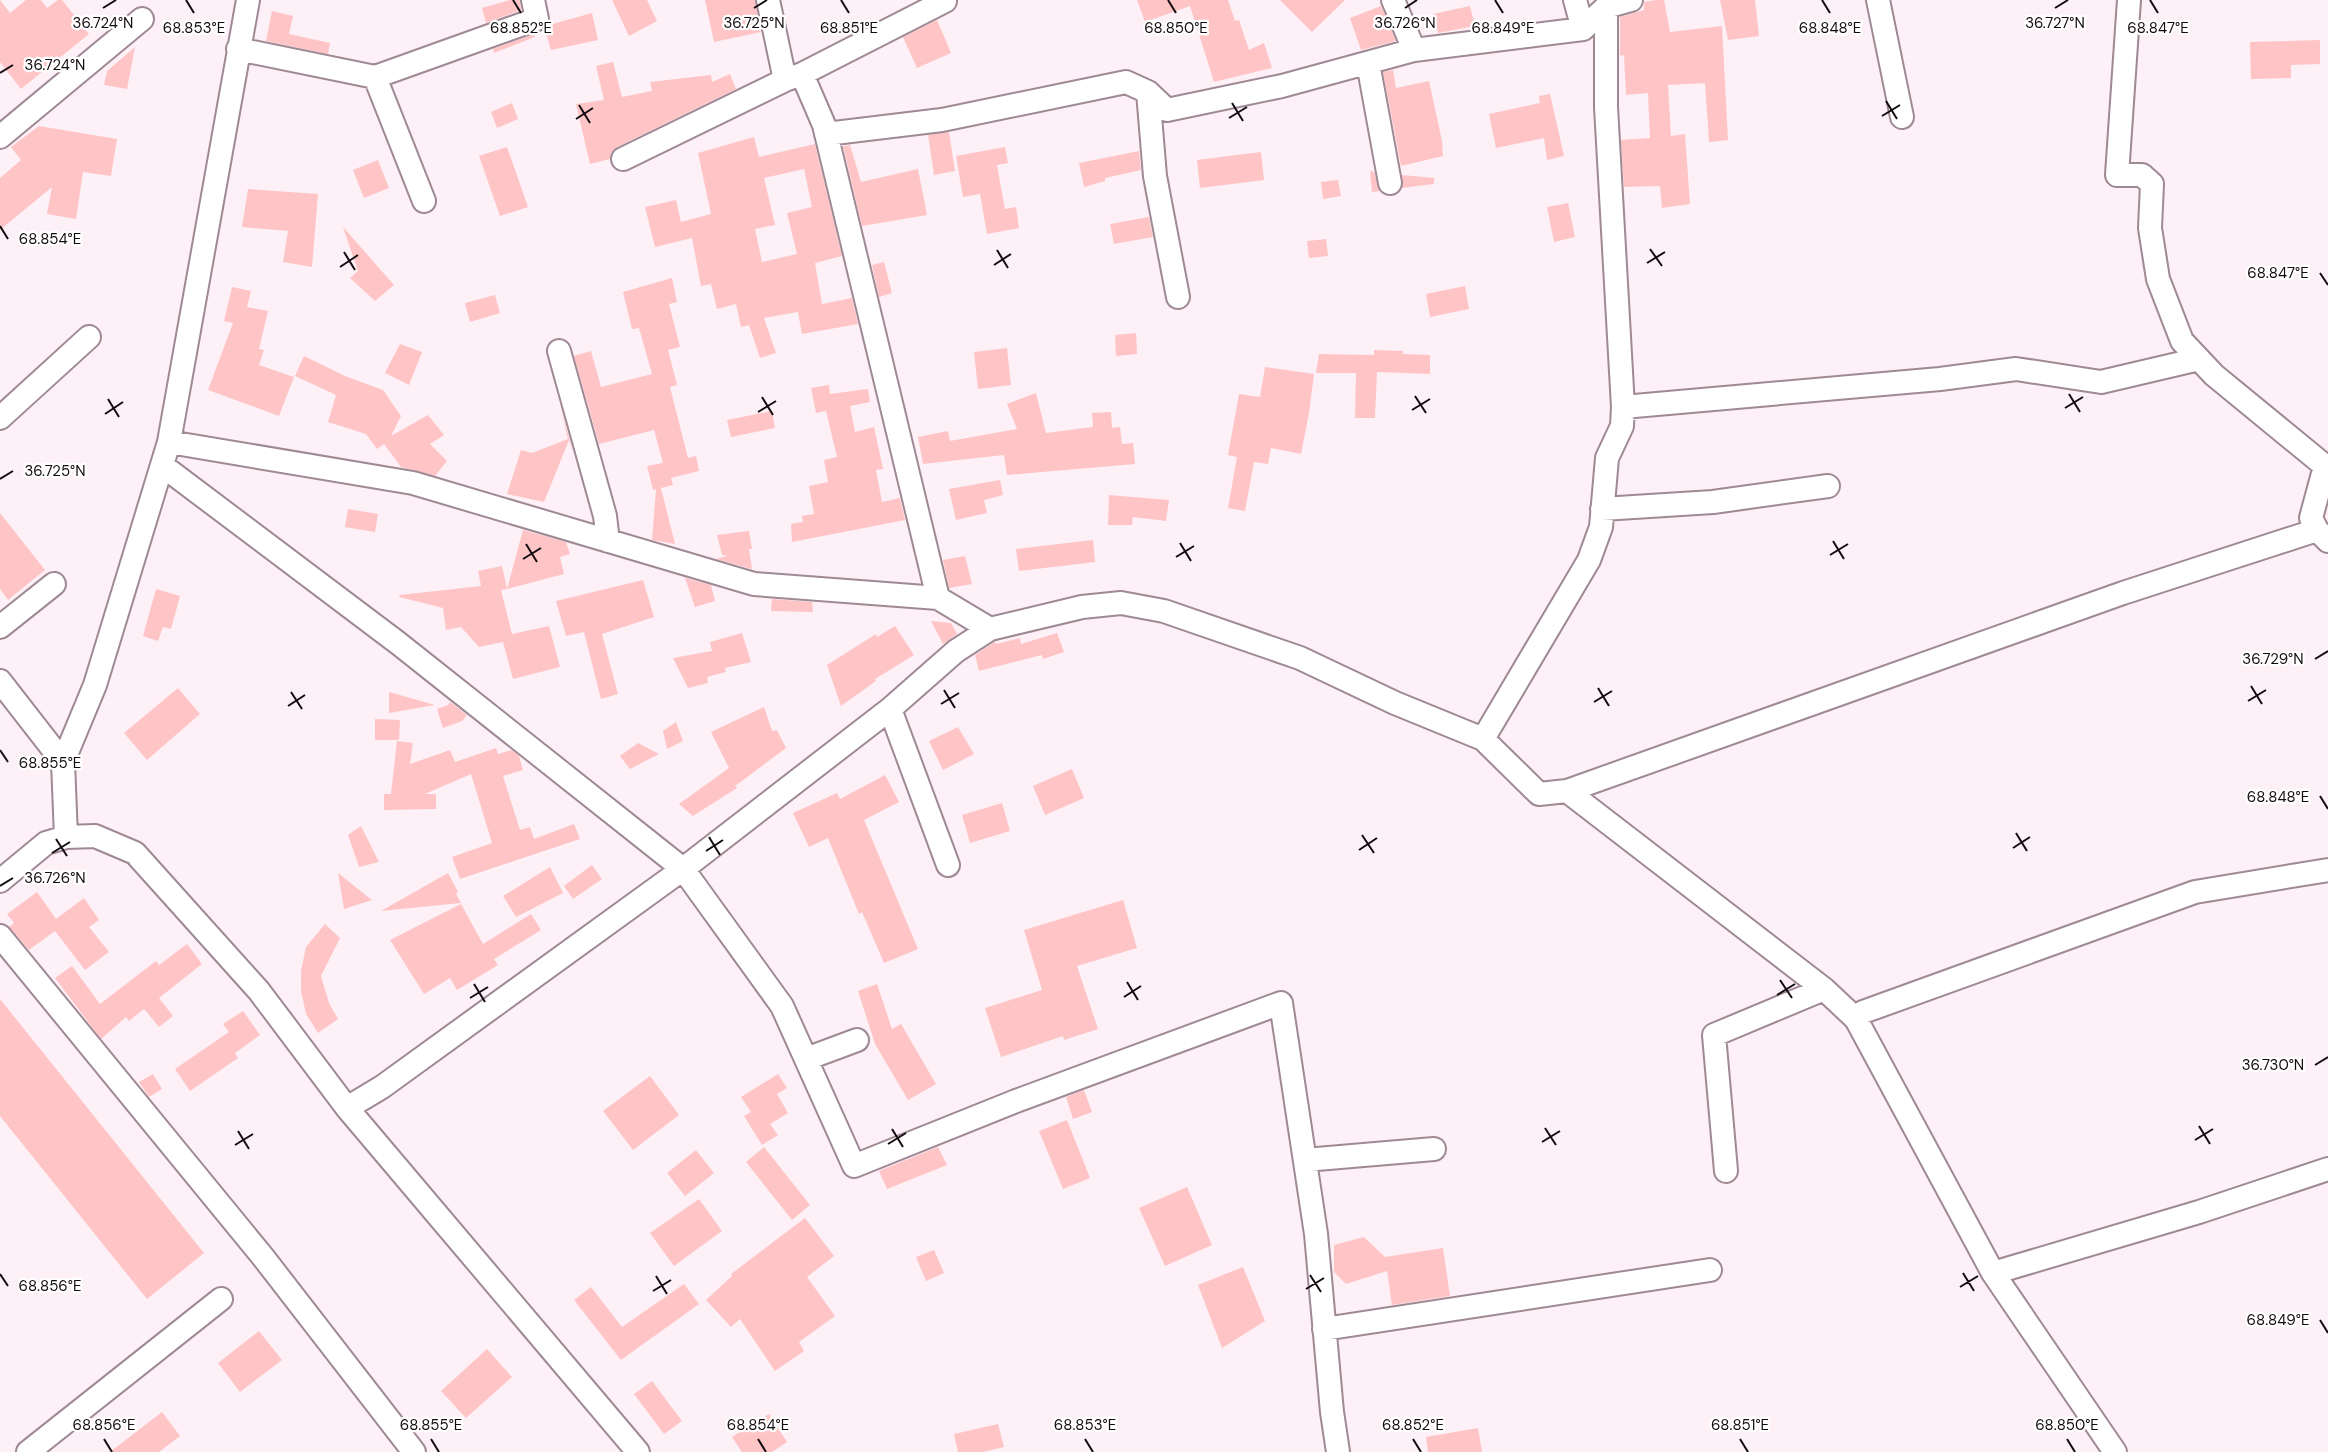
<svg xmlns="http://www.w3.org/2000/svg" width="2328" height="1452" viewBox="0 0 2328 1452" font-family="'DM Sans',sans-serif">
	<rect width="100%" height="100%" fill="#fdf0f7"/>
	<path fill="#ffc5c6" fill-rule="evenodd" d="M0,0L10,13L26,0H41L47,8L58,0H62L89,34L21,89L0,62Z
		M510,0H520L521,10L486,23L482,8Z
		M612,0H647L657,21L629,36Z
		M705,0H755L761,32L714,42Z
		M1137,0H1228L1235,21L1239,20L1249,50L1264,43L1272,68L1214,82L1190,6L1145,22Z
		M1280,0H1345L1312,32Z
		M1656,0H1664L1670,32L1722,26L1728,140L1709,142L1705,83L1668,85L1671,136L1685,134L1690,204L1662,208L1660,186L1624,187L1621,140L1650,138L1648,93L1626,95L1624,55L1620,56V17L1644,10V2Z
		M1720,0H1755L1759,36L1728,40Z
		M1381,6L1396,41L1361,50L1350,18Z
		M1470,6L1475,26L1438,33L1433,14Z
		M272,11L293,16L289,34L330,43L328,54L266,41Z
		M592,13L598,40L551,50L545,30L549,25Z
		M937,20L951,53L917,68L903,37Z
		M534,34L535,37L494,53L493,49Z
		M2320,40V64L2291,65V78L2251,79L2250,42Z
		M135,47L127,89L104,85L107,71Z
		M613,62L622,97L652,91L650,82L711,75L712,82L730,74L736,89L617,147L612,152L610,159L590,164L576,104L604,100L596,66Z
		M1393,70L1396,88L1429,81L1442,141L1443,156L1401,166L1383,72Z
		M1550,94L1564,156L1547,160L1544,138L1496,148L1489,114L1540,103L1539,96Z
		M512,103L518,119L497,128L491,112Z
		M39,126L117,139L111,176L83,172L76,219L47,214L52,187L0,230V178L21,160L11,147Z
		M949,132L955,171L934,175L928,135Z
		M754,137L759,157L815,144L842,256L815,263L822,304L852,298L858,324L802,334L798,312L764,318L776,353L760,358L749,325L741,327L736,304L717,309L711,284L701,286L692,238L655,247L645,207L676,200L681,222L711,214L698,153ZM804,169L812,207L787,213L797,254L762,262L755,229L775,225L764,178Z
		M850,145L861,182L918,169L927,215L862,226L843,146Z
		M507,147L528,207L500,216L479,156Z
		M1005,147L1008,163L997,165L1005,209L1016,207L1019,228L987,234L980,194L963,197L956,156Z
		M1139,151L1141,170L1105,178V181L1084,187L1079,163Z
		M1261,152L1264,180L1200,188L1197,160Z
		M378,160L389,188L364,198L353,170Z
		M1370,171L1374,172L1380,191L1372,192Z
		M1402,175L1434,178V184L1402,188Z
		M1338,180L1341,196L1323,199L1321,182Z
		M248,189L318,194L312,267L283,262L288,231L242,227Z
		M1568,203L1575,237L1554,242L1547,207Z
		M1149,217L1153,237L1114,244L1110,224Z
		M343,227L394,285L375,301L350,278L358,271Z
		M1326,239L1328,256L1309,258L1307,241Z
		M884,262L892,293L879,297L872,265Z
		M672,278L677,302L669,304L680,347L668,350L677,385L670,387L688,458L696,456L699,471L671,478L673,485L661,488L675,544L652,540L656,489L653,490L647,466L663,463L654,430L599,444L574,356L591,351L601,387L652,374L639,328L632,329L623,292Z
		M1465,286L1469,309L1430,317L1426,294Z
		M232,287L251,291L247,307L268,311L259,349L264,350L259,365L294,377L279,416L208,390L233,323L224,321Z
		M495,295L500,313L470,322L465,303Z
		M1136,333L1137,354L1116,356L1115,335Z
		M400,344L422,352L409,385L385,373Z
		M1007,348L1011,385L978,389L974,352Z
		M1374,350L1403,351V354L1430,355V374L1377,372L1375,418H1355L1356,373H1316L1319,354L1374,355Z
		M304,356L345,376L383,390L401,416L391,436L428,415L444,435L430,444L447,461L435,476L401,467L384,444L377,449L366,434L328,422L336,395L295,376Z
		M1265,367L1314,374L1309,413L1301,454L1271,448L1268,464L1254,462L1245,511L1228,508L1237,457L1228,455L1239,394L1260,397Z
		M829,385L830,394L868,389L870,402L850,406L855,432L874,427L883,469L876,470L882,502L900,498L905,520L792,542L791,524L803,522L802,516L814,514L809,486L828,482L824,460L837,457L826,411L816,413L811,388Z
		M1036,393L1046,433L1093,427L1092,413L1111,412L1112,428L1120,427L1122,444L1133,443L1135,464L1007,475L1004,455L923,464L918,437L948,431L950,441L1017,429L1007,404Z
		M561,409L573,451L569,440L544,502L507,494L521,450L532,453L568,439Z
		M772,411L775,428L731,437L727,420Z
		M1000,480L1003,495L984,500L987,513L956,520L949,489Z
		M1109,495L1169,500L1166,521L1133,517L1132,525H1108Z
		M348,509L378,514L375,532L345,527Z
		M0,513L45,570L8,600L0,589Z
		M523,530L566,542L570,554L560,557L564,574L507,589Z
		M749,531L752,549H749L752,569L716,559L727,556L722,555L717,535Z
		M1093,540L1095,562L1019,571L1016,549Z
		M965,556L972,584L949,588L943,560Z
		M502,566L507,589L501,590L512,634L549,626L560,667L513,679L503,642L479,647L461,627L446,630L443,608L399,597L400,595L481,586L478,571Z
		M685,578L711,585L715,601L695,607Z
		M643,580L654,617L602,634L618,694L601,699L584,632L566,636L556,601Z
		M156,589L180,596L171,629L163,627L158,641L143,636Z
		M772,599L812,602L813,612L771,611Z
		M931,621L951,623L957,634L943,644Z
		M895,626L914,655L875,679L876,681L841,706L827,665L876,634L877,637Z
		M742,633L751,662L725,668L726,672L707,677L708,683L688,688L673,658L712,651L710,642Z
		M1057,633L1064,652L1043,659L1042,655L979,671L975,655L995,642L996,644L1020,638L1021,644Z
		M178,688L200,714L147,760L124,733Z
		M389,692L435,705L389,713Z
		M450,702L467,715L462,721L443,728L437,709L448,705Z
		M764,707L772,731L777,730L786,748L735,786L737,788L693,816L679,804L729,768L711,732Z
		M375,719L400,720L399,740H375Z
		M676,722L683,741L667,749L663,731Z
		M958,727L974,754L943,770L929,741Z
		M397,741L413,743L410,764L450,750L455,762L496,748L498,754L512,750L519,756L523,770L503,776L520,830L530,827L534,839L574,824L580,839L460,879L452,857L492,843L471,774L425,794H436V809L384,810V794H391Z
		M638,743L659,754L630,769L620,756Z
		M1072,769L1084,798L1045,815L1033,786Z
		M885,775L899,802L864,820L918,949L884,963L862,912L859,914L828,838L809,847L793,813L837,793L840,799Z
		M1002,803L1010,831L970,843L962,815Z
		M361,826L379,862L359,867L348,835Z
		M592,865L602,879L573,899L564,886Z
		M550,867L563,893L516,917L503,896Z
		M338,873L372,900L344,909Z
		M448,873L458,892L456,894L461,903L381,911Z
		M37,892L56,919L84,898L99,920L89,927L109,952L85,970L55,931L29,950L9,927L14,923L7,914Z
		M1123,900L1137,948L1077,966L1098,1029L1064,1040L1063,1036L1001,1057L985,1008L1042,990L1024,930Z
		M461,904L483,944L531,914L541,930L494,959L498,965L457,990L450,978L424,994L390,940Z
		M325,924L340,938L321,976L329,1003L338,1019L318,1033L306,1014L301,991V971L306,947Z
		M187,944L202,964L159,998L173,1016L159,1027L144,1009L129,1021L126,1017L101,1039L55,978L72,966L100,1004L156,961L159,965Z
		M877,984L892,1029L901,1024L936,1084L908,1100L875,1044L858,991Z
		M0,999L204,1253L147,1299L0,1116Z
		M243,1011L260,1035L235,1053L238,1058L190,1091L175,1069L229,1032L223,1024Z
		M153,1074L162,1089L149,1097L139,1082Z
		M778,1074L787,1088L777,1094L788,1113L770,1124L778,1135L762,1145L744,1116L751,1112L741,1097Z
		M650,1076L679,1115L633,1150L603,1111Z
		M1084,1090L1092,1112L1073,1119L1066,1097Z
		M1067,1120L1090,1178L1063,1189L1039,1131Z
		M764,1147L810,1205L792,1220L746,1162Z
		M938,1147L947,1165L887,1189L879,1171Z
		M696,1150L714,1173L685,1196L667,1173Z
		M1187,1187L1212,1245L1165,1266L1139,1208Z
		M699,1199L722,1231L674,1266L650,1233Z
		M805,1218L834,1256L807,1277L835,1316L799,1342L804,1351L775,1371L740,1319L731,1327L706,1300L732,1276L731,1274Z
		M1364,1237L1385,1257L1443,1248L1450,1296L1392,1305L1387,1271L1346,1284L1334,1272V1245Z
		M934,1250L944,1273L926,1281L916,1257Z
		M1243,1267L1265,1321L1222,1348L1198,1285Z
		M684,1284L699,1304L621,1360L574,1300L591,1287L622,1327Z
		M259,1331L282,1360L240,1392L218,1363Z
		M487,1349L512,1377L466,1418L441,1391Z
		M652,1381L682,1421L664,1434L634,1394Z
		M162,1412L180,1436L159,1452H110Z
		M769,1414L787,1442L772,1452H742L732,1437Z
		M998,1424L1004,1447L983,1452H958L954,1434Z
		M1478,1428L1482,1452H1428L1426,1437Z"/>
	<g fill="none" stroke-linecap="round" stroke-linejoin="round">
		<defs>
			<path id="minor" d="M768,0L785,80
				M1393,0L1414,50
				M1575,0L1583,29
				M1878,0L1902,117
				M2129,0L2117,175H2142L2152,184L2150,228L2158,279L2182,341L2214,375L2325,466L2311,518L2317,530
				M238,49L375,77L537,19L533,0
				M1368,63L1390,183
				M802,74L824,125L938,598
				M375,77L424,201
				M1148,92L1155,176L1178,297
				M826,134L942,120L1126,82L1148,92L1167,110L1282,86L1414,50L1583,29L1606,7
				M0,137L142,19
				M623,159L785,80L802,74L945,1
				M559,351L605,516L608,541
				M1623,407L1940,379L2016,369L2101,382L2199,359
				M0,418L89,337
				M169,442L413,483L754,584L938,598L990,629
				M163,466L398,643L683,869L782,1006L854,1166L1016,1101L1281,1003L1316,1234L1332,1412L1338,1452
				M1602,509L1713,502L1828,486
				M0,627L54,584
				M0,681L63,762
				M890,709L948,865
				M1483,739L1589,560L1601,527L1607,458L1622,426L1623,407L1606,107V7L1631,0
				M1567,791L2123,593L2317,530L2328,541
				M66,837L63,762L95,685L169,442L248,0
				M0,881L46,843L66,837L95,836L135,853L259,991L347,1108L638,1452
				M0,936L263,1257L414,1452
				M1856,1019L1863,1012L2195,892L2328,870
				M806,1059L857,1040
				M347,1108L382,1087L683,869L890,709L956,651L990,629L1082,607L1121,603L1164,611L1300,658L1395,703L1483,739L1539,794L1567,791L1824,989L1856,1019L1993,1273L2115,1452
				M1305,1160L1434,1149
				M1726,1171L1714,1035L1824,989
				M1993,1273L2199,1212L2328,1169
				M1324,1329L1710,1270
				M28,1452L221,1299"/>
		</defs>
		<use href="#minor" stroke="#9e8994" stroke-width="26"/>
		<use href="#minor" stroke="#fff" stroke-width="22"/>
	</g>
	<path fill="none" stroke="#120b0f" stroke-width="2" d="M186,0L194,13M513,0L521,13M841,0L849,13M1168,0L1176,13M1495,0L1503,13M1822,0L1830,13M2150,0L2158,13M103,8L116,0M754,8L767,0M1405,8L1417,0M2055,8L2068,0M0,73L13,65M1886,101L1897,119M1232,103L1243,121M579,105L590,123M1882,116L1900,105M1229,118L1247,107M576,119L593,108M0,226L8,239M1650,249L1662,266M997,250L1008,268M344,252L355,270M1647,263L1665,252M994,265L1011,254M340,267L358,255M2320,273L2328,285M2069,394L2080,412M1415,396L1426,413M762,397L773,415M108,399L119,417M2065,408L2083,397M1412,410L1430,399M758,412L776,401M105,414L123,402M0,479L13,471M1833,541L1844,559M1180,543L1191,561M526,544L537,562M1830,555L1848,544M1176,557L1194,546M523,559L541,548M2315,659L2328,651M2251,686L2262,704M1598,688L1609,706M944,690L955,708M291,692L302,709M2248,701L2266,690M1594,702L1612,691M941,704L959,693M288,706L305,695M0,750L8,762M2320,796L2328,809M2016,833L2027,851M1362,835L1374,853M709,837L720,855M56,839L67,856M2013,848L2030,837M1359,850L1377,838M706,851L723,840M52,853L70,842M0,886L13,878M1780,980L1792,998M1127,982L1138,1000M474,984L485,1002M1777,995L1795,984M1124,997L1141,986M470,998L488,987M2315,1065L2328,1057M2199,1126L2210,1144M1545,1128L1556,1145M892,1129L903,1147M238,1131L249,1149M2195,1140L2213,1129M1542,1142L1560,1131M888,1144L906,1133M235,1145L253,1134M1963,1273L1974,1291M0,1274L8,1286M1310,1275L1321,1292M656,1276L667,1294M1960,1287L1978,1276M1306,1289L1324,1278M653,1291L671,1280M2320,1320L2328,1333M104,1439L112,1452M431,1439L439,1452M758,1439L766,1452M1085,1439L1093,1452M1413,1439L1421,1452M1740,1439L1748,1452M2067,1439L2075,1452"/>
	<g font-size="15" text-anchor="middle" fill="#120b0f" stroke="#fff" stroke-width="4.5" stroke-linejoin="round" paint-order="stroke">
		<text x="103" y="28">36.724°N</text>
		<text x="754" y="28">36.725°N</text>
		<text x="1405" y="28">36.726°N</text>
		<text x="2055" y="28">36.727°N</text>
		<text x="1503" y="33">68.849°E</text>
		<text x="194" y="33">68.853°E</text>
		<text x="521" y="33">68.852°E</text>
		<text x="849" y="33">68.851°E</text>
		<text x="1176" y="33">68.850°E</text>
		<text x="1830" y="33">68.848°E</text>
		<text x="2158" y="33">68.847°E</text>
		<text x="55" y="70">36.724°N</text>
		<text x="50" y="244">68.854°E</text>
		<text x="2278" y="278">68.847°E</text>
		<text x="55" y="476">36.725°N</text>
		<text x="2273" y="664">36.729°N</text>
		<text x="50" y="768">68.855°E</text>
		<text x="2278" y="802">68.848°E</text>
		<text x="55" y="883">36.726°N</text>
		<text x="2273" y="1070">36.730°N</text>
		<text x="50" y="1291">68.856°E</text>
		<text x="2278" y="1325">68.849°E</text>
		<text x="104" y="1430">68.856°E</text>
		<text x="431" y="1430">68.855°E</text>
		<text x="758" y="1430">68.854°E</text>
		<text x="1085" y="1430">68.853°E</text>
		<text x="1413" y="1430">68.852°E</text>
		<text x="1740" y="1430">68.851°E</text>
		<text x="2067" y="1430">68.850°E</text>
	</g>
</svg>
